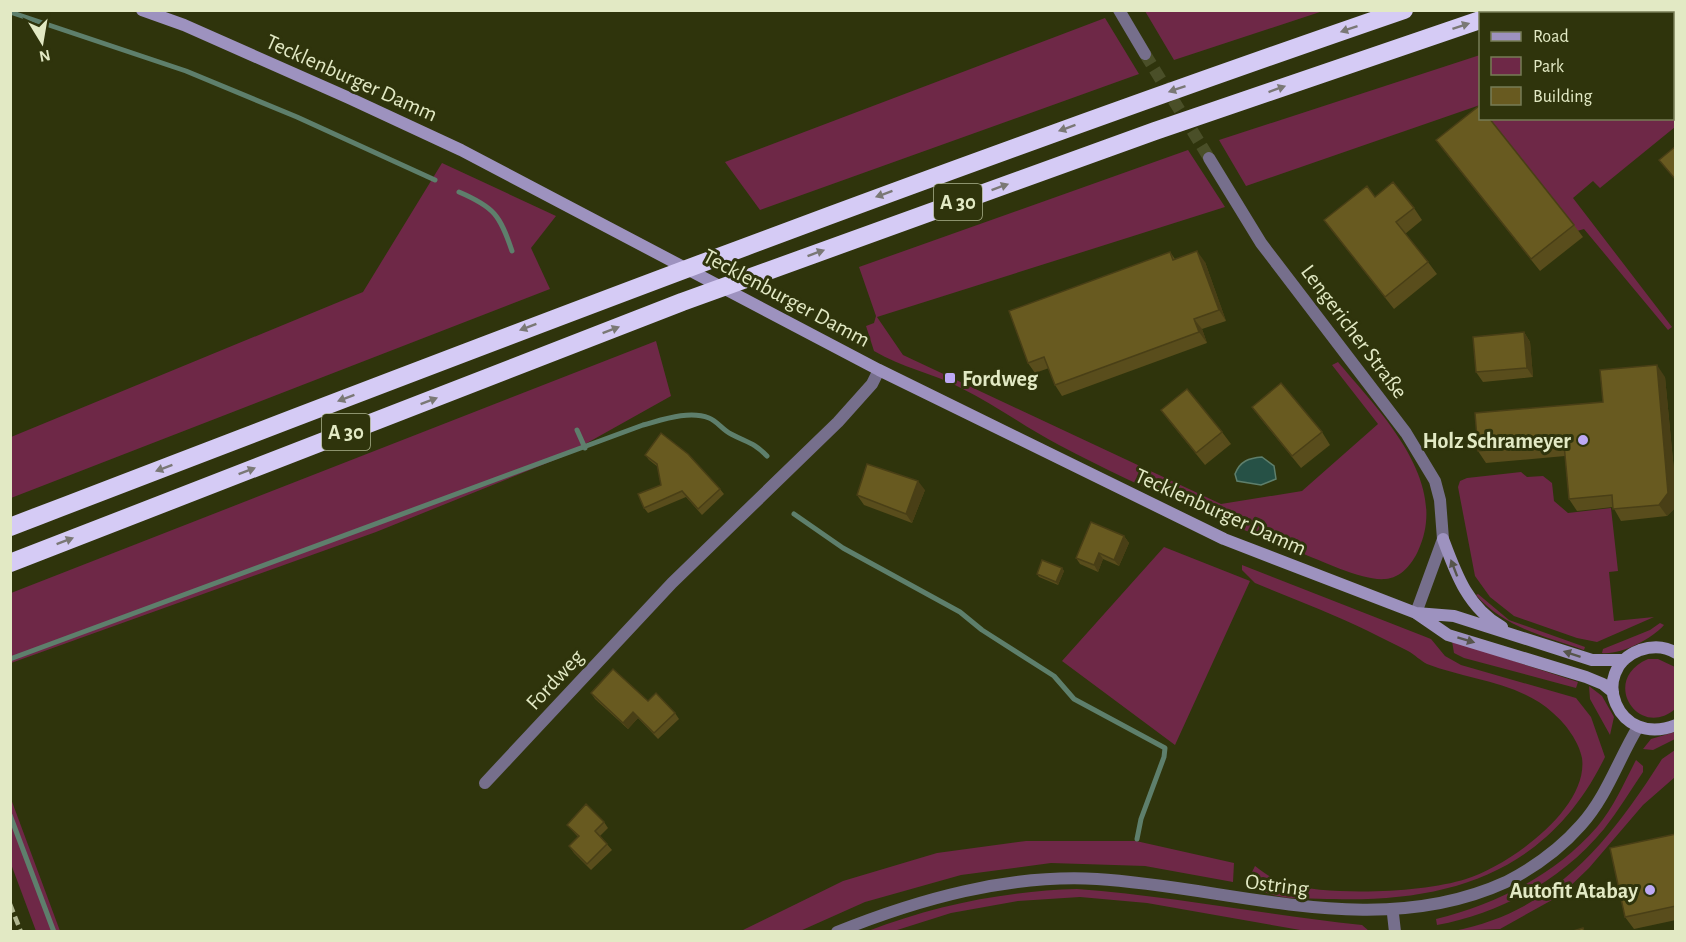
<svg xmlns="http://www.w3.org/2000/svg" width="1686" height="942" viewBox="0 0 1686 942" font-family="'Alegreya Sans',sans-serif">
	<rect width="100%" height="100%" fill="#2f340c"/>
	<path fill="#6e2847" d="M1617,10L1675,11V127L1600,188L1593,181L1573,198L1672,327L1668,330L1584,229L1577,231L1487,119L1672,118V14L1608,13Z
		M1145,11H1323L1174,60Z
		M1105,18L1139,74L760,210L725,162Z
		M1480,55V105L1246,186L1219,140Z
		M1188,150L1225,207L877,317L903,355L1221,504L1302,491L1378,424L1332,365L1338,362C1379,411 1451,481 1418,551C1412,564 1401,578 1385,579C1362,581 1322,561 1299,552C1218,520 1136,486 1059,445C1026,428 996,405 961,388C933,373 902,368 874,351L866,326L874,323L876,316L859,267Z
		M442,163L556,216L531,248L550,289L11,498V437L363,292Z
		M656,341L671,396L562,457L376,532L11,663V593Z
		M1521,472L1527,477L1543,476L1552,483L1554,501L1568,513L1611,508L1618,571L1609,572L1614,621L1654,617L1597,642L1577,638L1514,616L1490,597L1475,576L1458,487L1460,481L1467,478Z
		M1164,547L1250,581L1175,745L1062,661Z
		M1242,565L1431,639L1445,656L1461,665L1576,698L1591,717L1605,757C1550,870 1454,902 1334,899C1311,898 1278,901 1258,889L1252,872L1255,866C1264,873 1275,881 1286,884C1331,896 1422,893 1466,879C1508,866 1589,809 1582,758C1579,742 1566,724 1553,713C1520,682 1468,680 1427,664C1421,661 1415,655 1408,651C1395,644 1381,638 1368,631C1331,613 1293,599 1255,583L1242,570Z
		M1478,594L1509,620L1585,647L1584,650C1544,636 1505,628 1476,595Z
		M1660,623L1664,625C1651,640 1620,655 1602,653L1603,649L1650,630Z
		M1452,641L1578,682L1576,688L1464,658L1454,653Z
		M1648,659H1658L1675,667V709C1639,740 1599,680 1648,659Z
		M1589,686L1602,696L1614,717L1610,735L1590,699Z
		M1675,732V739L1653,750L1643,749L1651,739Z
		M1675,750V777L1643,805L1589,868L1561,895L1500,929L1453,931C1554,912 1610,841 1662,759Z
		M1636,760L1643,766V772C1630,791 1618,811 1604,829C1562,880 1501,913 1437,925L1436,919C1497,904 1555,875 1597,827C1614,807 1624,783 1636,760Z
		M10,799H11L60,931H36L11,864Z
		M1026,841H1136L1234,863L1233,882L1145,866L1051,863L961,875L865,902L800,931H741L843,881L937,853Z
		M1077,889C1172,896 1266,915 1362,925L1369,931H1306L1147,903L1080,897L1018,901L951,913L894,931H868C935,905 1005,891 1077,889Z"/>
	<path fill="#265146" stroke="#5e7f6c" stroke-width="1.5" d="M1262,457L1274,466L1276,479L1261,485L1237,481L1235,474C1240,461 1249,458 1262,457Z"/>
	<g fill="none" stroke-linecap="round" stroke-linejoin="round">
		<path stroke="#5e7f6c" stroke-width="5" d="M10,12L186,71L297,117L435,180
			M459,192C494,207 500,215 512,251
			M577,430L585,448
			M794,514L843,548L960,612L982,630L1054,676L1074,699L1165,748L1164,757L1141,819L1137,839
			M10,659L643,425C662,420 689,410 709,418C717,421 723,430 731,434C748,443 753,442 767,456
			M10,815L54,932"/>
		<path stroke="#4a4f28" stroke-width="12" stroke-dasharray="12 6" stroke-linecap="butt" d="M1145,54L1209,158"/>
		<path stroke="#766f8c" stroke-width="12" d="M485,783L672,583L838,422L872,384L879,370
			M1393,914L1395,932
			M837,932C919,899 1008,874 1097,879C1233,887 1375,942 1506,882C1535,867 1560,849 1581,825C1607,796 1618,760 1638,727"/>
		<path stroke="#766f8c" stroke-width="12" d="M1119,10L1145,54
			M1209,158L1261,243L1406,433L1435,481L1440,500L1443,539L1416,613"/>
		<path stroke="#9d92bf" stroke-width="12" d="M142,10L184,25L349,98L461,150L879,370L1224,539L1416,613L1448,635L1586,677L1603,684L1613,692
			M1443,539C1456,574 1468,608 1502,627
			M1416,613L1454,616L1592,660H1624
			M1676,653C1665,646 1652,646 1640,650C1587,670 1617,749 1676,725"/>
		<path stroke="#d5cbf5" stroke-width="18" d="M1501,14L1510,10
			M10,527C473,349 935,171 1404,10
			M10,563L682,302L1155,131L1480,20"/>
		<path stroke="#b0b690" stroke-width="4.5" stroke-dasharray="9 4.5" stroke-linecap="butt" d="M10,904L21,932"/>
	</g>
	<path fill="#594d1c" d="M1436,140L1574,225L1583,237L1540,271L1445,152Z
		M1414,208L1422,220L1405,234L1428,262L1437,274L1394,309L1333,232L1324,220Z
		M1170,252L1175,259L1205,262L1226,321L1202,329L1207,343L1062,396L1055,385L1049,368L1035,373L1028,363Z
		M1524,332L1530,342L1533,377L1483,382L1476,372Z
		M1665,377L1676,492V507L1667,516L1621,521L1613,507L1577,511L1569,499L1565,456L1486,463L1478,451Z
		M1252,407L1322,432L1330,445L1301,468L1261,419Z
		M1161,410L1222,432L1231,444L1205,465L1170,422Z
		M645,455L720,489L724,494L702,515L686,497L648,513L644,508L661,485L658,467L649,460Z
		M925,490L912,523L864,505L857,495Z
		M1124,536L1129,543L1119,566L1103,559L1098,572L1080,564L1076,558Z
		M1062,568L1064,571L1058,585L1039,577L1037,574Z
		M591,693L648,701L675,713L679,719L658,739L638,718L628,729L595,699Z
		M604,822L608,828L600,836L612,850L591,870L574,853L569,846L578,837L567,825Z
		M1676,834V920L1634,929L1625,917Z"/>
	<path fill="#493f16" d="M1197,251L1205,262L1226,321L1219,310Z
		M1194,319L1202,329L1207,343L1199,332Z
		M1524,332L1530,342L1533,377L1527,368Z
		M1657,365L1665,377L1676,492V507L1667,516L1659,505Z
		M918,481L925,490L912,523L906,514Z
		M1124,536L1129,543L1119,566L1114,560Z
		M1099,553L1103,559L1098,572L1094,565Z
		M1062,568L1064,571L1058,585L1056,582Z
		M633,712L638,718L628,729L623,723Z"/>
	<path fill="#685a20" stroke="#493f16" stroke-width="1.5" d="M1479,106L1480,108V118H1489L1574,225L1531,259L1436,140Z
		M1676,146V180L1659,160Z
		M1393,182L1414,208L1396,222L1428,262L1385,297L1324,220L1367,186L1375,197Z
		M1197,251L1219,310L1194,319L1199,332L1055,385L1044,357L1028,363L1009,311L1170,252L1173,260Z
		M1524,332L1527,368L1476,372L1473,337Z
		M1657,365L1668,493L1659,505L1613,509L1612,495L1569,499L1564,444L1478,451L1475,413L1603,402L1600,370Z
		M1281,383L1322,432L1292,456L1252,407Z
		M1187,389L1222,432L1196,453L1161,410Z
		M661,433L688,454L720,489L698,509L682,491L644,508L638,494L661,485L657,464L645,455Z
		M867,464L918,481L906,514L857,495Z
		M1091,522L1124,536L1114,560L1099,553L1094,565L1076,558Z
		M1042,560L1062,568L1056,582L1037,574Z
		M613,669L648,701L656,693L675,713L654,733L633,712L623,723L591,693Z
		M586,804L604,822L595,831L607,844L587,864L569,846L579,836L567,825Z
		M1676,834V906L1625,917L1610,848Z
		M1583,928L1584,932H1570Z"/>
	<defs><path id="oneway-solid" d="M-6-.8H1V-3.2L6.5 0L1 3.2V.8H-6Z" transform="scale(1.5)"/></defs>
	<g fill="#7a7875">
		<use href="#oneway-solid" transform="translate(1461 26) rotate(-18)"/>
		<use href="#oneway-solid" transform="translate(1349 29) rotate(161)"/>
		<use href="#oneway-solid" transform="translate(1177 89) rotate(161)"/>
		<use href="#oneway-solid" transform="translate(1277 89) rotate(-20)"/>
		<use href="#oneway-solid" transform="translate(1067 128) rotate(160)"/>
		<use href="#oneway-solid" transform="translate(1000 187) rotate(-20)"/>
		<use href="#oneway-solid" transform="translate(884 194) rotate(160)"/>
		<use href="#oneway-solid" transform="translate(816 253) rotate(-20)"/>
		<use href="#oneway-solid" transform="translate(528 327) rotate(159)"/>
		<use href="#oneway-solid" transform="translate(611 330) rotate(-21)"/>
		<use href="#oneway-solid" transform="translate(346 398) rotate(159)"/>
		<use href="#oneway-solid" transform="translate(429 401) rotate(-21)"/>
		<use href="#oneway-solid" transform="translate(164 468) rotate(159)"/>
		<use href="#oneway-solid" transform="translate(247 471) rotate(-21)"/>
		<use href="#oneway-solid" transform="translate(65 541) rotate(-21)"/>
	</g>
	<g fill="#56554b">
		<use href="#oneway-solid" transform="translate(1454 568) rotate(-111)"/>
		<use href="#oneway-solid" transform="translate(1466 640) rotate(17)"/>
		<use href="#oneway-solid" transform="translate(1572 654) rotate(-162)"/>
	</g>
	<g fill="#bda9f5" stroke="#2f340c" stroke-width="2">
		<rect x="944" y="372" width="12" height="12" rx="3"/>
		<circle cx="1583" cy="440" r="6"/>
		<circle cx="1650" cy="890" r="6"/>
	</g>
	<g text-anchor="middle" stroke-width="6" stroke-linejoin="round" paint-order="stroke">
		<g fill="#2f340c" stroke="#acb38d" stroke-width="1.5">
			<rect x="934" y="184" width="48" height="36" rx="4.5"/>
			<rect x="322" y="414" width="48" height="36" rx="4.5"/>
		</g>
		<g font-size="21" font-weight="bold" fill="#e2e9c4">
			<text x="958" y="209">A 30</text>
			<text x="346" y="439">A 30</text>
		</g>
		<g font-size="22" fill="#e2e9c4" stroke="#2f340c">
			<text transform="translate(352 77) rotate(24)" y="8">Tecklenburger Damm</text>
			<text transform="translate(787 297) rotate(28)" y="8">Tecklenburger Damm</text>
			<text transform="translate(1355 331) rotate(53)" y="8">Lengericher Straße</text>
			<text transform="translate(1221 511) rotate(24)" y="8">Tecklenburger Damm</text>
			<text transform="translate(554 679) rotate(-47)" y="8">Fordweg</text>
			<text transform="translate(1277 884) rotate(7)" y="8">Ostring</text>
		</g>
		<g font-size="22" font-weight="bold" fill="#e2e9c4" stroke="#2f340c" text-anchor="end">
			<text x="962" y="386" text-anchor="start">Fordweg</text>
			<text x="1571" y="448">Holz Schrameyer</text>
			<text x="1638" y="898">Autofit Atabay</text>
		</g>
	</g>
	<rect width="1686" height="942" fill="none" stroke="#e2e9c4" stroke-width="24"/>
	<rect x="1479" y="12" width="195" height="108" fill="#2f340c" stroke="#777c56" stroke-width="1.5"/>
	<rect x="1491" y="32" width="30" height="9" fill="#9d92bf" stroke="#777c56" stroke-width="1.5"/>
	<text x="1533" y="42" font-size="18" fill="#e2e9c4">Road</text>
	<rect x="1491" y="57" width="30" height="18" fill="#6e2847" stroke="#777c56" stroke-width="1.5"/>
	<text x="1533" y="72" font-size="18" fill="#e2e9c4">Park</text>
	<rect x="1491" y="87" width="30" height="18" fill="#685a20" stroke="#777c56" stroke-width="1.5"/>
	<text x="1533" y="102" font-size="18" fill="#e2e9c4">Building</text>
	<g transform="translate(42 42) rotate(169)" stroke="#2f340c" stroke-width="4.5" paint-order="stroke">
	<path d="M0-4.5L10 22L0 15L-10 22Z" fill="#e2e9c4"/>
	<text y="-9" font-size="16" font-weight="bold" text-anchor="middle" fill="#e2e9c4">N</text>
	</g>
</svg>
